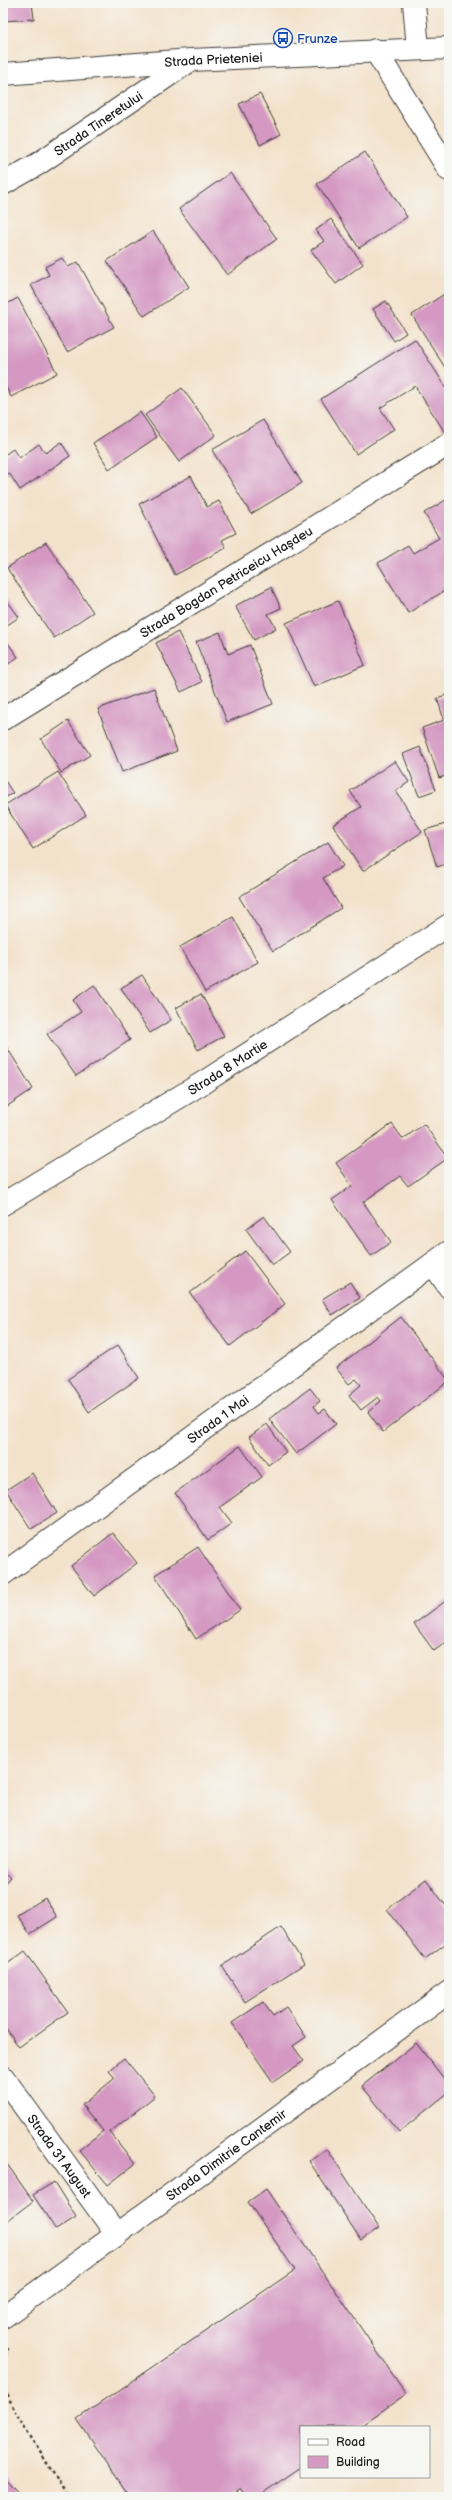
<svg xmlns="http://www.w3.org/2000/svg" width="452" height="2500" viewBox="0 0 452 2500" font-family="'Balsamiq Sans',sans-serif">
	<rect width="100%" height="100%" fill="#f6f6f2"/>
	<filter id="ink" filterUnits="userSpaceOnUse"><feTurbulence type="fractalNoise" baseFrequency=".025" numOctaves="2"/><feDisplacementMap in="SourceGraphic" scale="8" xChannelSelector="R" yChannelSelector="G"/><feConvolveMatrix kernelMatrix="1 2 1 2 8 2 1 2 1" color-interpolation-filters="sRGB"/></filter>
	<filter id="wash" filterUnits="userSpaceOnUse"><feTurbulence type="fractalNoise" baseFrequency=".012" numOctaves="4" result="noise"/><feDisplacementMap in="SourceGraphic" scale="16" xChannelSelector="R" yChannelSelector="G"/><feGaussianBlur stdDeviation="0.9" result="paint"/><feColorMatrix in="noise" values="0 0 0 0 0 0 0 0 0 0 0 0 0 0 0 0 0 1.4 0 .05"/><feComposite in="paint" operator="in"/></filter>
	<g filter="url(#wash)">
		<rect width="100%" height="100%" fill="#f3e2cb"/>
		<g id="blocks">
			<path fill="#d498c2" d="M3,3H32L34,19L3,21Z
				M260,94L281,134L260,145L239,104Z
				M365,152L407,217L359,248L317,184Z
				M230,173L277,239L227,275L179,209Z
				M331,219L363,264L336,284L311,250L324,241L316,230Z
				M153,231L189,287L144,316L107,261Z
				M62,258L68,267L78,262L114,327L67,352L31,285L49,275L45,267Z
				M449,291V374L412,315Z
				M18,298L57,373L11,397L6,387L3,389V306Z
				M386,301L406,333L394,341L373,309Z
				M415,339L449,392V428L444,431L415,386L380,408L394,429L356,454L321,399Z
				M182,388L216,435L179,462L145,415Z
				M140,412L157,437L109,469L93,443Z
				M263,420L302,483L251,514L212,450Z
				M61,442L70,456L20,490L9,473L3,477V456L13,449L19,458L39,444L46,453Z
				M191,476L207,507L219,501L236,533L222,540L226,548L175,575L139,504Z
				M449,498V588L408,613L378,563L408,545L413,553L439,538L424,513Z
				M46,542L93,612L54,638L7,568Z
				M271,587L281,608L268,614L276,628L254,640L235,606Z
				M3,595L19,617L3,628Z
				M338,601L365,665L314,687L286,623Z
				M178,632L202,682L181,692L156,643Z
				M220,632L228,654L250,645L273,704L227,722L196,642Z
				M3,636L18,657L3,668Z
				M154,688L177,751L122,772L98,709Z
				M449,694V775L439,778L422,728L444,720L437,698Z
				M68,721L90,755L61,773L41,739Z
				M420,747L436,790L419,796L403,754Z
				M395,761L409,782L396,791L422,832L363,871L333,825L361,807L350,791Z
				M58,772L86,815L33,849L5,805Z
				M3,778L13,793L3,799Z
				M449,823V863L437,867L425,830Z
				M328,842L343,866L323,878L341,908L273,951L239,897Z
				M233,917L258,962L205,992L180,947Z
				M142,975L171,1020L150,1033L121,988Z
				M94,985L130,1040L76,1076L47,1034L81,1012L73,1000Z
				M201,994L224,1036L198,1050L176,1008Z
				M6,1046L33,1089L3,1109V1048Z
				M392,1124L403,1139L424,1124L448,1158L408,1186L400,1176L363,1202L391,1242L371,1256L332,1200L352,1186L336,1163Z
				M264,1216L290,1252L272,1265L246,1229Z
				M245,1251L285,1304L230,1346L190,1293Z
				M350,1282L360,1298L332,1315L322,1299Z
				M401,1317L449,1381L383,1432L368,1412L381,1401L378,1397L361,1410L349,1395L361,1385L356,1379L349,1384L336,1368Z
				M118,1345L139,1378L89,1412L68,1379Z
				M310,1388L320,1401L314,1406L319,1413L325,1409L336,1424L296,1454L269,1419Z
				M267,1424L286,1452L268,1465L249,1437Z
				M240,1446L262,1477L220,1507L232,1523L208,1540L175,1493Z
				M32,1473L57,1513L31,1529L6,1490Z
				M113,1533L137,1563L94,1596L71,1566Z
				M198,1547L240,1610L196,1639L155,1575Z
				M447,1600L449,1640L434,1651L414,1624Z
				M3,1869L11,1877L3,1886Z
				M426,1879L449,1910V1941L425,1959L387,1909Z
				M45,1898L57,1917L30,1934L17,1915Z
				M281,1927L304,1964L245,2002L222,1966Z
				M25,1951L68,2012L19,2047L3,2024V1967Z
				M263,2002L273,2016L286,2007L306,2037L293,2046L304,2061L273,2082L232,2023Z
				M416,2043L449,2085V2092L399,2132L362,2086Z
				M124,2058L155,2096L110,2132L135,2164L108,2185L79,2150L103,2131L82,2105L115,2078L109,2071Z
				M327,2149L379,2228L361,2240L309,2161Z
				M7,2164L33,2201L3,2224V2166Z
				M54,2182L76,2217L56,2230L33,2195Z
				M266,2189L406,2394L359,2427H301V2467L257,2497H246L240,2488L227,2497H130L77,2419L295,2270L248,2202Z
				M3,2476L22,2497H3Z"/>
		</g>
	</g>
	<g filter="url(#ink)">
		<use href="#blocks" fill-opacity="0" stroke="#3c3a36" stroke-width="1"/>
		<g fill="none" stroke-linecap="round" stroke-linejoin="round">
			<defs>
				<g id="street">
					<path d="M414,3L418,49"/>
					<path d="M375,50L449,170"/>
					<path id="s1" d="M3,184L38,164L191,60"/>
					<path id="s2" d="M3,719L449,444"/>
					<path id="s3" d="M3,1204L204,1082L449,925"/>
					<path d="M433,1264L449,1287"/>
					<path id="s4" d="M3,1574L449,1252"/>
					<path id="s5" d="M3,2077L117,2235"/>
					<path id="s6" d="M3,2317L449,1992"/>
				</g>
				<g id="secondary">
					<path id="s7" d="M3,74L191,60L449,48"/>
				</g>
			</defs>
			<use href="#street" stroke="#3c3a36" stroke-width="24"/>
			<use href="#secondary" stroke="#3c3a36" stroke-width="24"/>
			<path stroke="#3c3a36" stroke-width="2.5" stroke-dasharray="3 3" stroke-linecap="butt" d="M3,2367L8,2347
				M3,2383L14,2410L68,2497"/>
			<use href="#street" stroke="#fff" stroke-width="22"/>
			<use href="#secondary" stroke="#fff" stroke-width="22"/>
		</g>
	</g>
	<defs>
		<symbol id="bus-ring" viewBox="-11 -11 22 22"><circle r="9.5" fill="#f6f6f2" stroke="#1a4fb4" stroke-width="1.5"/><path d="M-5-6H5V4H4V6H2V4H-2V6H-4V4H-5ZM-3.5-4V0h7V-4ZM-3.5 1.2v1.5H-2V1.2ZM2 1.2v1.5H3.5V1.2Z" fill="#1a4fb4"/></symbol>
	</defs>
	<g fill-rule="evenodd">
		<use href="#bus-ring" x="272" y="27" width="22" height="22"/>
	</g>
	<g text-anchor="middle" stroke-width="4" stroke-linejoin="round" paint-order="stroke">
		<g font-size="13" fill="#164399" stroke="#f6f6f2" text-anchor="start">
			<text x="297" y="43">Frunze</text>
		</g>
		<g font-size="13" fill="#1c1c1c" stroke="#f6f6f2">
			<text dy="5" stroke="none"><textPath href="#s7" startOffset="211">Strada Prieteniei</textPath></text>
			<text dy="5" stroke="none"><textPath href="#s1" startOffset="113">Strada Tineretului</textPath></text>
			<text dy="5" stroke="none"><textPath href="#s2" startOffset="262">Strada Bogdan Petriceicu Hașdeu</textPath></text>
			<text dy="5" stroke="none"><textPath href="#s3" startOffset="263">Strada 8 Martie</textPath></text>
			<text dy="5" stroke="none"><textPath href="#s4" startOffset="265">Strada 1 Mai</textPath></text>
			<text dy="5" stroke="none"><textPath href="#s6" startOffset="276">Strada Dimitrie Cantemir</textPath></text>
			<text dy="5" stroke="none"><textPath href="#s5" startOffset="97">Strada 31 August</textPath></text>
		</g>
	</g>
	<rect width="452" height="2500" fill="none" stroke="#f6f6f2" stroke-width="16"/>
	<rect x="300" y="2426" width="130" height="52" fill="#f6f6f2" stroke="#9f9f9c"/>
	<rect x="308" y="2439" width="20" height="6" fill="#ffffff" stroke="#9f9f9c"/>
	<text x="336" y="2446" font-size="12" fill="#1c1c1c">Road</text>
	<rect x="308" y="2456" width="20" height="12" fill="#d498c2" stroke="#9f9f9c"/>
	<text x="336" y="2466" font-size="12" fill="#1c1c1c">Building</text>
</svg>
